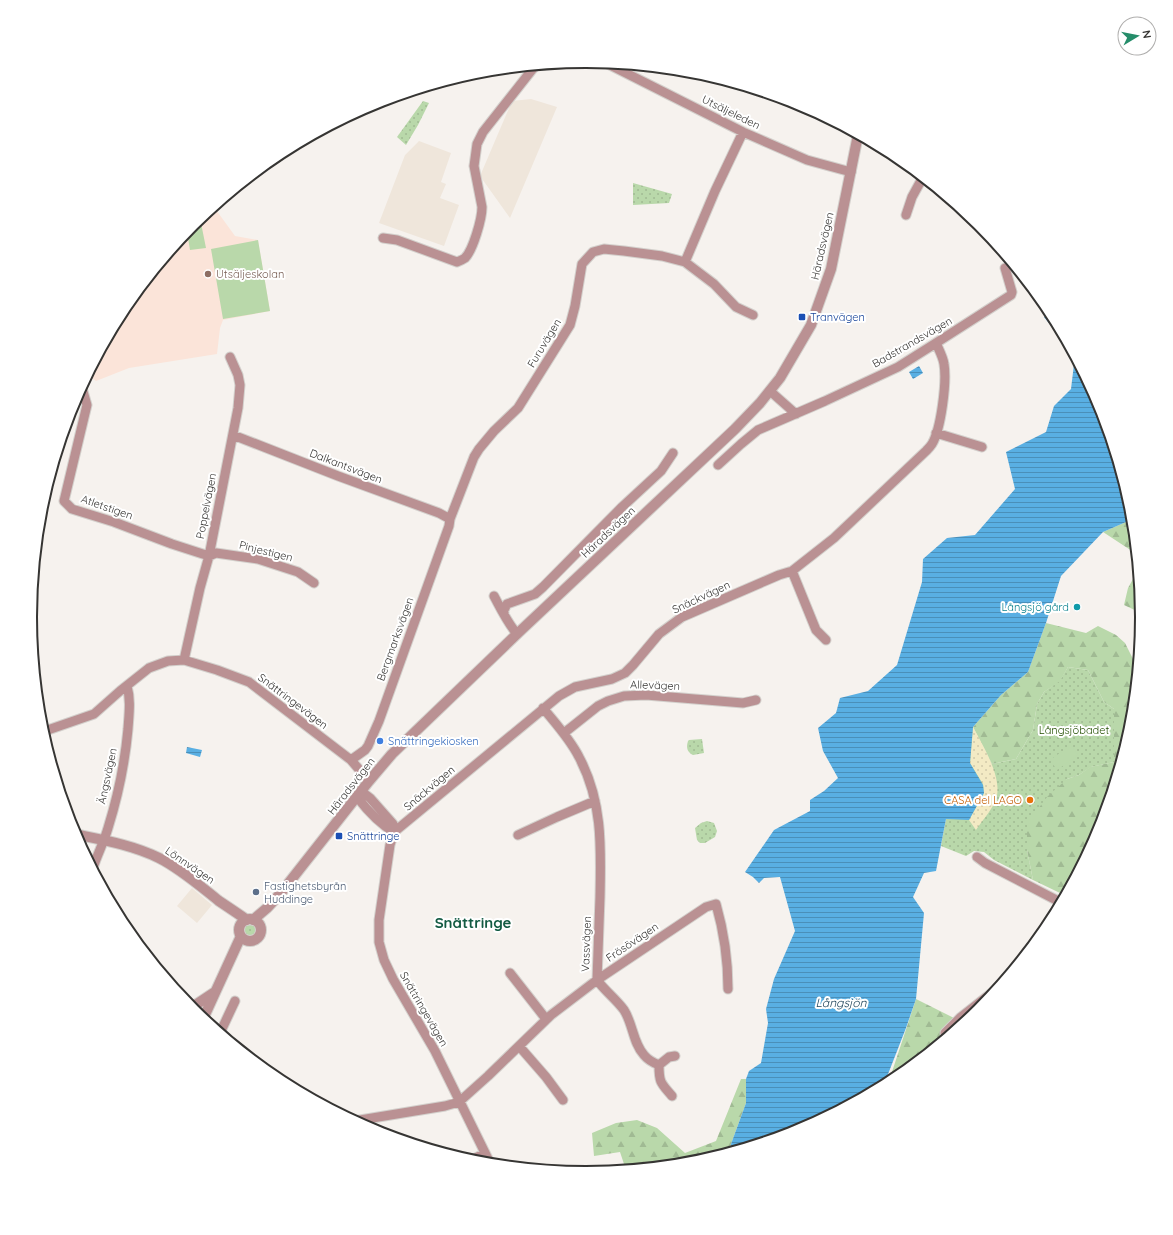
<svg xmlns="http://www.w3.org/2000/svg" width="1173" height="1235" viewBox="0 0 1173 1235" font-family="Quicksand,sans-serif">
	<defs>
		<pattern id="grass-dots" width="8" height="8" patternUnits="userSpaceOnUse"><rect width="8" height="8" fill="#b9d8aa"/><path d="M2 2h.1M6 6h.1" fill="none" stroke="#a0ba93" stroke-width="1.8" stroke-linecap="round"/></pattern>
		<pattern id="forest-firs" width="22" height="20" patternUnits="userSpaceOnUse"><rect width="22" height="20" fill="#b9d8aa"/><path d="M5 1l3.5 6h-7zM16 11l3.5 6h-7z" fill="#a0ba93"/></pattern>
		<pattern id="sand-dots" width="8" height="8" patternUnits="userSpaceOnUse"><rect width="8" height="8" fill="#f3eac4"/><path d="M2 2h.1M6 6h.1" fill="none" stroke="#d1c9a9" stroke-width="1.8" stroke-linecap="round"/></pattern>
		<pattern id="water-rules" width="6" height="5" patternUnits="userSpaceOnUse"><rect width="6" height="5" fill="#59afe3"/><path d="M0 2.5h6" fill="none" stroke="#4a8fb9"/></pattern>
	</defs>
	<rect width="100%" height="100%" fill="#f6f2ee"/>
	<path fill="#efe6db" d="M531,99L557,107L510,218L480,176L512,101Z
		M419,141L451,153L441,182L446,184L440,198L459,205L444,246L379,223L405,155Z
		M192,888L212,905L197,923L177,906Z"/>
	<path fill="#fbe4d9" d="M214,207L235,236L258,240L270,311L223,320L220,328L217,354L129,368L96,381L88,375L124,308L193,224Z"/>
	<path fill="url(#grass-dots)" d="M423,101L429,103L418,125L406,145L397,137Z
		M633,183L672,194L669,203L633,205Z
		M1068,667L1088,670L1104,702L1114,709V762L1091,767L1079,775L1067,779L1027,850L1033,880L994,860L984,852L974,851L966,856L941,846L946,819L973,727L992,764L1016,759L1033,730L1037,704L1044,692L1060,680Z
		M702,739L704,753L693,755C687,752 686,747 688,741L689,740Z
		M707,821L714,823L717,831L715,837L705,843H700L697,840L695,828L701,823Z
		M242 930a8 8 0 1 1 16 0a8 8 0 1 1-16 0Z"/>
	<path fill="url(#forest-firs)" d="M1133,519L1137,559L1135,553L1103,532Z
		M1138,570L1142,611L1141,613L1124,605L1128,588Z
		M1046,623L1086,633L1098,626L1116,635L1125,643L1138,669L1135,698L1128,714L1127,721L1130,733L1101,831L1078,874L1060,893L1033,880L1027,850V823L1048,796L1067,779L1079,775L1090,767L1114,762V709L1104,702L1088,670L1068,667L1060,681L1044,692L1037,704L1033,730L1016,759L992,764L973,727L1001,695L1028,672Z
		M916,999L954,1018L939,1045L895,1080L888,1084Z
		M741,1079H746V1103L731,1144L729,1153L695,1163L626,1170L620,1152L594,1156L592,1133L616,1123L637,1120L657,1128L685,1153L716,1141Z"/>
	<path fill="url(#sand-dots)" d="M973,727C983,746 1005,781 995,802C990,812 982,821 976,830L969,820L984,793L983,784L970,763Z"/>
	<path fill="#b9d8aa" d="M200,218L206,248L190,250L187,232L193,224Z
		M258,240L270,311L223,319L211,249Z
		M1071,745L1078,755L1057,770L1050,760Z"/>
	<path fill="url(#water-rules)" d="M1050,313L1057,323L1052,327L1044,317Z
		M1074,354L1101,405L1132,509L1133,519L1103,532L1061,576L1046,623L1028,672L1001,695L973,727L970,763L983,785L984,793L969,820L946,819L936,871L924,873L913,897L924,913L916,999L906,1028L883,1087L799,1132L730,1153L731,1144L746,1103V1079L749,1071L761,1063L768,1023L766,1009L774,979L795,931L780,877L764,878L759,883L753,877L745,872L774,830L810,811V800L824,791L838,778L823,751L818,728L836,713L840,698L868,691L897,665L922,582L923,559L947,538L975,535L1015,489L1006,452L1046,432L1054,406L1071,389L1074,364Z
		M919,366L923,373L913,379L909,372Z
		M187,747L202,750L200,757L186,753Z"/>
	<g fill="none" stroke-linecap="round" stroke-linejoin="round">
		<defs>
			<path id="minor" d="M606,63L743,132L807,160L851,172
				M906,215L912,197L923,177
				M383,238L397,240L457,262C460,261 462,260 465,258C473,250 482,219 482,207L474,166L477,144L483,132L535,66
				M685,262L714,284L736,307L753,315
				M82,388L87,405L64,501L72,509L114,522L172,544L209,556L216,553L258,559L298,572L314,583
				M770,391L796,414
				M936,433L982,447
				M233,435L338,476L439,513L450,519
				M718,465L741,444L758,430L825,401L898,367L936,343L1011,295L1012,292L1005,268
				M792,571L816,630L826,640
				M494,596C501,609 507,622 517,634
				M504,614V610L507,604L535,594L543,587L622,507L661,471L673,453
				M184,660L200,588L209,556L238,408L240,385L238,375L230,357
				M543,708C556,724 570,739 579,757C603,802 601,848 600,897C599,925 598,952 597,980C605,991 616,999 624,1010C633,1024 633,1043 644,1055C648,1060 654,1063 659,1065C659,1083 661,1083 672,1096
				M1132,725C1131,718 1131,711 1134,705
				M42,732L94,714L120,691L149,668L168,661L184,660L217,670L249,682L351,760L369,781
				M564,733L598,706L608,701L624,696L646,695L743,703L756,700
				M351,760L365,750L368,746L379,721L449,526L450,519L474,457L479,449L494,431L518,408L570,325L575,306L582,264L593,252L604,249L624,251L662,256L685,262L715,191L743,132
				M361,791L370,798L393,824L394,832L390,845L379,920V942L384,960L393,979L435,1051L491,1165
				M357,797C367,810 380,824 394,832
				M394,832L559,696L575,687L612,679L625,673L633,665L659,634L682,617L779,575L792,571L834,538L926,451C928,449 930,447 932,444C941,429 947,382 944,364C943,357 939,350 936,343
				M518,835L557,817L595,801
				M977,857L985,863L1062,903
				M93,868C97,855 104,842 108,828C118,796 125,762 128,729C129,714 131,700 127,686
				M510,973L546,1019
				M220,1033L235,1001
				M945,1033L961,1017L1003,984
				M519,1046L546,1077L563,1100
				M659,1065L669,1057L675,1056
				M354,1121L445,1106L459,1102L488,1076L551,1015L597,980L706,907L716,904C724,932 728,959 728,989
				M470,1161L485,1153"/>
			<path id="tertiary" d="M74,834C103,840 133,845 159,858C181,869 200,886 219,901C228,907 237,913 247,920
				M239 930a11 11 0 1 1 22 0a11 11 0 1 1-22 0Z
				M253,920L267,908L280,894L369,781L392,754L517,634L735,429L760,403L780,378L811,325L831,269L858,135
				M197,1004L215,992
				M203,1019L241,936"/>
		</defs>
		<use href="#minor" stroke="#d3d0cc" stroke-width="11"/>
		<use href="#tertiary" stroke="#d3d0cc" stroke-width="12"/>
		<use href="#minor" stroke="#ba9193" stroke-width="9"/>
		<use href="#tertiary" stroke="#ba9193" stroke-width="10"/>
	</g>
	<circle fill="#8d6e63" stroke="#fff" stroke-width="1.5" cx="208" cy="274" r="4"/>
	<g fill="#1a4fb4" stroke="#fff" stroke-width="1.5">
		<rect x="798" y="313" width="8" height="8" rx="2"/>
		<rect x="335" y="832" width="8" height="8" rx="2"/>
	</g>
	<circle fill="#0f9aa8" stroke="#fff" stroke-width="1.5" cx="1077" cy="607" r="4"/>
	<circle fill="#3f7fe0" stroke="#fff" stroke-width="1.5" cx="380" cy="741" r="4"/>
	<circle fill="#e8710a" stroke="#fff" stroke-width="1.5" cx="1030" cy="800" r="4"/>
	<circle fill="#5c6f8a" stroke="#fff" stroke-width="1.5" cx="256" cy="892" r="4"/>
	<g text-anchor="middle" stroke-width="4" stroke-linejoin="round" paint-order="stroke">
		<g font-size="11" fill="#363533" stroke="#fff">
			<text transform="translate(731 112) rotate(26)" y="4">Utsäljeleden</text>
			<text transform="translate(822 246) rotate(-77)" y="4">Häradsvägen</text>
			<text transform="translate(912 342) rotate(-30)" y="4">Badstrandsvägen</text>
			<text transform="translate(544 343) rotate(-59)" y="4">Furuvägen</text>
			<text transform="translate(346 466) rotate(21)" y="4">Dalkantsvägen</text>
			<text transform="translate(206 506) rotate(-79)" y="4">Poppelvägen</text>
			<text transform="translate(107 507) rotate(19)" y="4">Atletstigen</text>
			<text transform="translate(608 532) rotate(-43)" y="4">Häradsvägen</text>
			<text transform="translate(266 551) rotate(14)" y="4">Pinjestigen</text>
			<text transform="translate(701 597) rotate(-25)" y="4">Snäckvägen</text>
			<text transform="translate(395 639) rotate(-70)" y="4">Bergmarksvägen</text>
			<text transform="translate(655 685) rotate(2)" y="4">Allevägen</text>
			<text transform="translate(293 701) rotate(37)" y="4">Snättringevägen</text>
			<text transform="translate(107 776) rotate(-78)" y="4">Ängsvägen</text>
			<text transform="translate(351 786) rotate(-52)" y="4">Häradsvägen</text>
			<text transform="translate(429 788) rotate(-40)" y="4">Snäckvägen</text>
			<text transform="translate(190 865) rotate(34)" y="4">Lönnvägen</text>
			<text transform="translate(632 942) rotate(-34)" y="4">Frösövägen</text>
			<text transform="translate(586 944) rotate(-88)" y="4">Vassvägen</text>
			<text transform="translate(424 1009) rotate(60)" y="4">Snättringevägen</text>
		</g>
		<g font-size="11" fill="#785e54" stroke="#fff" text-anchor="start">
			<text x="216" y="278">Utsäljeskolan</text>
		</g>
		<g font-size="11" fill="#164399" stroke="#fff" text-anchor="start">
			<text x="810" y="321">Tranvägen</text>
			<text x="347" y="840">Snättringe</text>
		</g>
		<g font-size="11" fill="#0d838f" stroke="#fff" text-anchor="end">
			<text x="1069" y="611">Långsjö gård</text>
		</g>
		<g font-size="11" fill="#234f00" stroke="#fff">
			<text x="1074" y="734">Långsjöbadet</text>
		</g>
		<g font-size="11" fill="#366cbe" stroke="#fff" text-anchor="start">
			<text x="388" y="745">Snättringekiosken</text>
		</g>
		<g font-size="11" fill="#c56008" stroke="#fff" text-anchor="end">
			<text x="1022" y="804">CASA del LAGO</text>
		</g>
		<g font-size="11" fill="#4e5e75" stroke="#fff" text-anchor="start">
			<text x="264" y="890">Fastighetsbyrån<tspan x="264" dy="13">Huddinge</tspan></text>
		</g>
		<g font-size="12" font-style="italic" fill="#1e4359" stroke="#fff">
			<text x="841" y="1007">Långsjön</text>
		</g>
		<g font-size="15" font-weight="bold" fill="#135b43" stroke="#fff">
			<text x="473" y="928">Snättringe</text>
		</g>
	</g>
	<path d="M0 0H1173V1235H0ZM37 617a549 549 0 1 1 1098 0a549 549 0 1 1-1098 0Z" fill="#fff" fill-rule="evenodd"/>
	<path fill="none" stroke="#363533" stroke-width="2" d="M37 617a549 549 0 1 1 1098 0a549 549 0 1 1-1098 0Z"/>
	<g transform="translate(1137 36) rotate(80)"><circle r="19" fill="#ffffff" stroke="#afaead"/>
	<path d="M0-3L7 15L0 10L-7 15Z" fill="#258d6a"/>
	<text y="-6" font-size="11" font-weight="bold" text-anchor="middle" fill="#363533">N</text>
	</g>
</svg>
